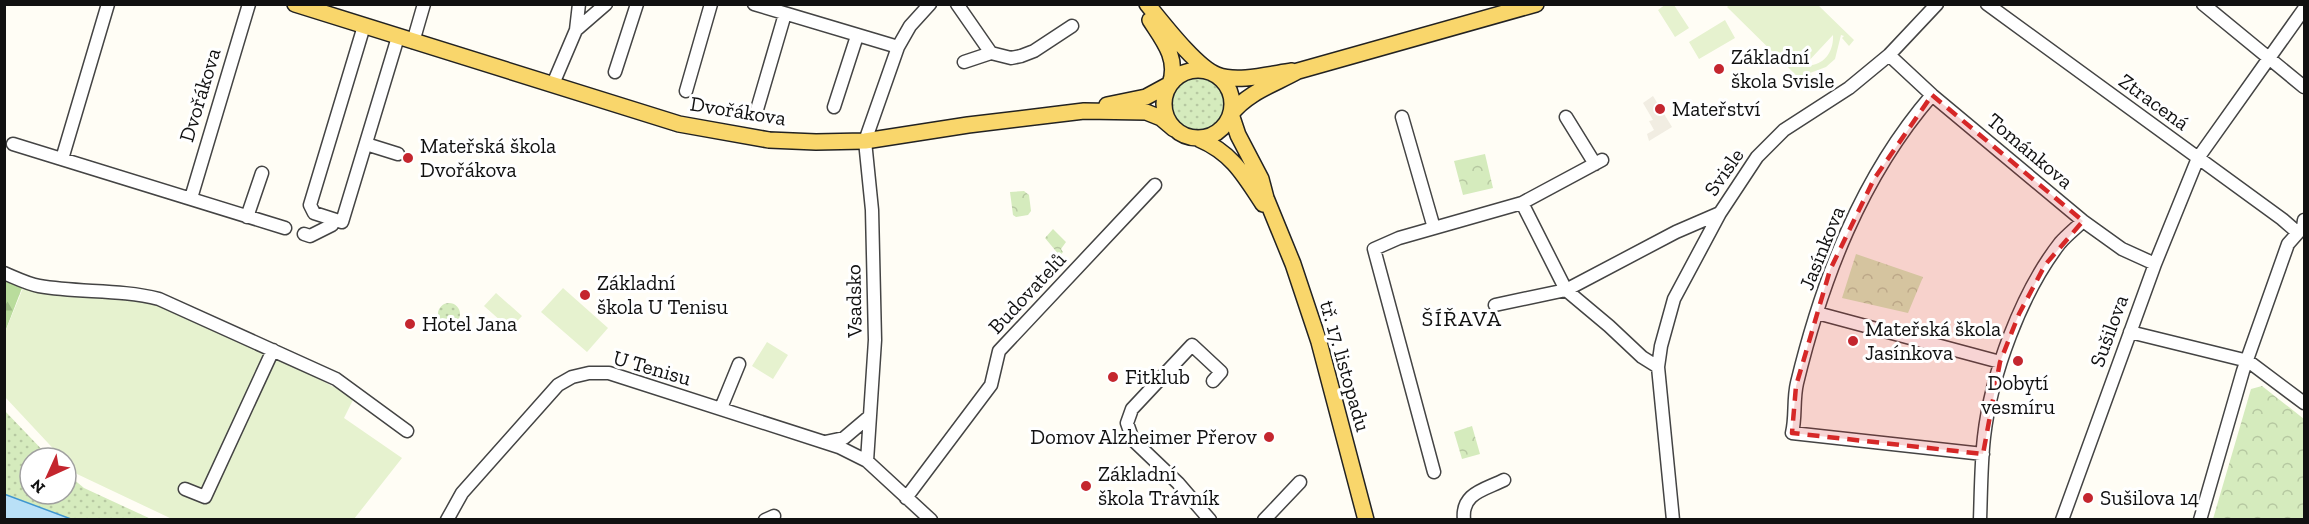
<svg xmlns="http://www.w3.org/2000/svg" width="2309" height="524" viewBox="0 0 2309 524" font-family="'Zilla Slab',serif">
	<defs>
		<pattern id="grass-dots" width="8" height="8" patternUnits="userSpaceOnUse" patternTransform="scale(1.5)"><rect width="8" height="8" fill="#d5ebbd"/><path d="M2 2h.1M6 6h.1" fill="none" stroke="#b6c8a1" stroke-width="1.8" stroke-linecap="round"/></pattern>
		<pattern id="forest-firs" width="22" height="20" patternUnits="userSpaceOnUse" patternTransform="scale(1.5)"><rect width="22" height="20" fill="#b9dc9c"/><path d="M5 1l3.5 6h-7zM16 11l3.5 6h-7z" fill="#9ebc85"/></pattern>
		<pattern id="park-crowns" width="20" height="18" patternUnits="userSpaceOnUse" patternTransform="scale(1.5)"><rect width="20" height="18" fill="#d5ebbd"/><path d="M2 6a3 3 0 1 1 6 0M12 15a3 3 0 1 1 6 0" fill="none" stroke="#b6c8a1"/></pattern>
	</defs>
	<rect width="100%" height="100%" fill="#fffdf5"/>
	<path fill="url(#grass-dots)" d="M1172 105a28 28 0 1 1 56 0a28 28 0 1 1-56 0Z
		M438 314a11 11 0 1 1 22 0a11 11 0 1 1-22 0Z
		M4,410L50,458H30V494H66V473L84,488L151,519H71L5,494Z"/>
	<path fill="url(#forest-firs)" d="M5,277L15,282L22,288L5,332Z"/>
	<path fill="url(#park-crowns)" d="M1485,154L1493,188L1463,195L1454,161Z
		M1024,191L1029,195L1031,211L1028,215L1016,217L1013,215L1010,192Z
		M1053,229L1066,242L1061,249L1063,252L1060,256L1045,238Z
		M1856,254L1923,277L1908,313L1842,298Z
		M2262,386L2304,419V519H2213L2251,389Z
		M1472,426L1480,454L1462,459L1454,432Z"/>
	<path fill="#e6f2cf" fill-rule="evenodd" d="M1666,4L1674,5L1689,28L1675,37L1658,10Z
		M1730,4L1818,5L1854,40L1849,46L1842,38L1844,36L1841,35L1835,59L1826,67L1810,73L1812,76L1805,84L1727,7ZM1833,35C1834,52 1823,67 1805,65Z
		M1725,20L1735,38L1699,59L1689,42Z
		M23,288L135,300L162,307L282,359L354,398L344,418L402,458L354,519H172L77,474L66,463V458H62L5,397V332Z
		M563,288L608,328L587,352L541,312Z
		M496,293L522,316L510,329L484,306Z
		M767,342L788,355L773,379L752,366Z"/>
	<path fill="#f1ede2" d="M1653,96L1672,127L1649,141L1647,134L1654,130L1649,121L1653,120L1643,103Z"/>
	<path fill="#b9e0f7" stroke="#3f96cf" stroke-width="1.5" d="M4,494L71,519H5Z"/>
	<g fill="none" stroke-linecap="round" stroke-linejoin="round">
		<defs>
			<path id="minor" d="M754,4L898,47
				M957,4L991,53L1011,58L1021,56L1034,51L1072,26
				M1987,4L2282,219L2297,232
				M2203,4L2304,87
				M364,26L310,205L314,213L342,222L398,37
				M576,30L606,4
				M413,42L424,4
				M1889,55L1932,95L2083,221L2122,249L2155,264
				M964,62L991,53
				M615,72L637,4
				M553,84L576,30L579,4
				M686,91L711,4
				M1932,95C1861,177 1822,280 1797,383C1793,400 1796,417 1792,433L1983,454
				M834,107L857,36
				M756,113L785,14
				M1402,117L1434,228
				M1566,117L1595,164
				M13,144L285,228
				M366,144L398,154
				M62,159L108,4
				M191,198L249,4
				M1522,203L1566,290L1609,326L1642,357L1658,367
				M247,217L262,173
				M304,234L310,236L332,225L334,220
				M4,273C16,278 28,284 39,286C79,293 120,289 159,299L336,379L407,431
				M1495,305L1566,290L1676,232L1720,213
				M1817,313L2000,362
				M2130,332L2248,361L2304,403
				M721,408L739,364
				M825,442L844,438L870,416
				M867,461L875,340L872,210L865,141L898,47L910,26L930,4
				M1434,472L1374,249L1399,238L1522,203L1602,160
				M185,489L205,497L273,350
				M906,498L991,385L999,351L1155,185
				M447,520L462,493L558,385L572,377L589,373H609L839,447L867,461L931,520
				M765,520L774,516
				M1210,520L1178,483L1133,440L1127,423L1132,409L1192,345L1221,372L1213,381
				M1264,520L1300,482
				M1464,520C1461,493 1484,490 1504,480
				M1673,520L1658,367L1661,346L1674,299L1720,213L1757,157L1784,130L1849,88L1889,55L1937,4
				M1980,520C1981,492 1981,464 1984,437C1991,375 2021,293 2060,243C2067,235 2076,228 2083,221
				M2062,520L2155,264L2198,158L2304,9
				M2200,520L2243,371L2288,244L2303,227L2304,220"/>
			<path id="major" d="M295,4L679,124L769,140L816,142L865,141L968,125L1084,111L1146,112L1161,118L1174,129
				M1147,4C1162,22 1196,67 1217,75C1237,83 1271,74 1292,71
				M1164 104a34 34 0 1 1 68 0a34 34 0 1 1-68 0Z
				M1107,105L1146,97L1170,84C1179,59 1163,40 1150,20
				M1199,139C1232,153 1244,175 1263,204
				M1366,520L1319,342L1293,264L1266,198L1261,179L1238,135L1231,114C1248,92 1275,84 1298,71L1536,4"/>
		</defs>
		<use href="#minor" stroke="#444" stroke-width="15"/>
		<use href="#major" stroke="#222" stroke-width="18"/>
		<use href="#minor" stroke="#fff" stroke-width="12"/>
		<use href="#major" stroke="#f9d66b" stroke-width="15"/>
	</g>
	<path fill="#d62828" fill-opacity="0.2" stroke="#d62828" stroke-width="4.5" stroke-dasharray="12 8" stroke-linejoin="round" d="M1932,95L2083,221L2045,265L2019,314L2000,362L1983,454L1792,433L1796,386L1830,270L1874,179Z"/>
	<g fill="#c4262e" stroke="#fff" stroke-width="2">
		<circle cx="1719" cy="69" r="6"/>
		<circle cx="1660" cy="109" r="6"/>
		<circle cx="408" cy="158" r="6"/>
		<circle cx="585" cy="295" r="6"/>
		<circle cx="410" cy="324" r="6"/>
		<circle cx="1853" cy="341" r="6"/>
		<circle cx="2018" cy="361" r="6"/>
		<circle cx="1113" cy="377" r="6"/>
		<circle cx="1269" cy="437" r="6"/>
		<circle cx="1086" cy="486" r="6"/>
		<circle cx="2088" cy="498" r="6"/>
	</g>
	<g text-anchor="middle" stroke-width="6" stroke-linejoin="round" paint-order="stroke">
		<g font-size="21" fill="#111" stroke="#fff" text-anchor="start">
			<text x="1731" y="64">Základní<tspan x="1731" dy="24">škola Svisle</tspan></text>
			<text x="1672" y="116">Mateřství</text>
			<text x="420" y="153">Mateřská škola<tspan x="420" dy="24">Dvořákova</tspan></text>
			<text x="597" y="290">Základní<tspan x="597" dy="24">škola U Tenisu</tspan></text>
			<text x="422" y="331">Hotel Jana</text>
			<text x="1865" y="336">Mateřská škola<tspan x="1865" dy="24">Jasínkova</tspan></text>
			<text x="1125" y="384">Fitklub</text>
			<text x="2018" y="390" text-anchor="middle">Dobytí<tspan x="2018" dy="24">vesmíru</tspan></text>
			<text x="1257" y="444" text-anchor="end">Domov Alzheimer Přerov</text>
			<text x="1098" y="481">Základní<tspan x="1098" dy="24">škola Trávník</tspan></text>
			<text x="2100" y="505">Sušilova 14</text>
		</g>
		<g font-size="21" fill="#111" stroke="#fff">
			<text transform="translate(200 95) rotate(-73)" y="7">Dvořákova</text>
			<text transform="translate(2154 102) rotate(36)" y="7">Ztracená</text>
			<text transform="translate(738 111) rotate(9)" y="7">Dvořákova</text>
			<text transform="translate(2030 151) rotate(40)" y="7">Tománkova</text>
			<text transform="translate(1724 172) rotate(-55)" y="7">Svisle</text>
			<text transform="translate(1822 248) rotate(-68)" y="7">Jasínkova</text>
			<text transform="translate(1027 293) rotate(-47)" y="7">Budovatelů</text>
			<text transform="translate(854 301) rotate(-91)" y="7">Vsadsko</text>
			<text transform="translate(2109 331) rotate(-70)" y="7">Sušilova</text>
			<text transform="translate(1345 366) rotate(74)" y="7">tř. 17. listopadu</text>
			<text transform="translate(652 368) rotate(16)" y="7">U Tenisu</text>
		</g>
		<g font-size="22" letter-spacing="1.5" fill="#111" stroke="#fff">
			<text x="1462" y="326">ŠÍŘAVA</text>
		</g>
	</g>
	<rect width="2309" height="524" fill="none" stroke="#111111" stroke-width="12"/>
	<g transform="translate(48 476) rotate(225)"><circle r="28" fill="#ffffff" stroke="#a0a0a0" stroke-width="1.5"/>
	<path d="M0-4.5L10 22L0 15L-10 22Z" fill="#c4262e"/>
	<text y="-9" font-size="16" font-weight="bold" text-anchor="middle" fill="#111111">N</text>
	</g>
</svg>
